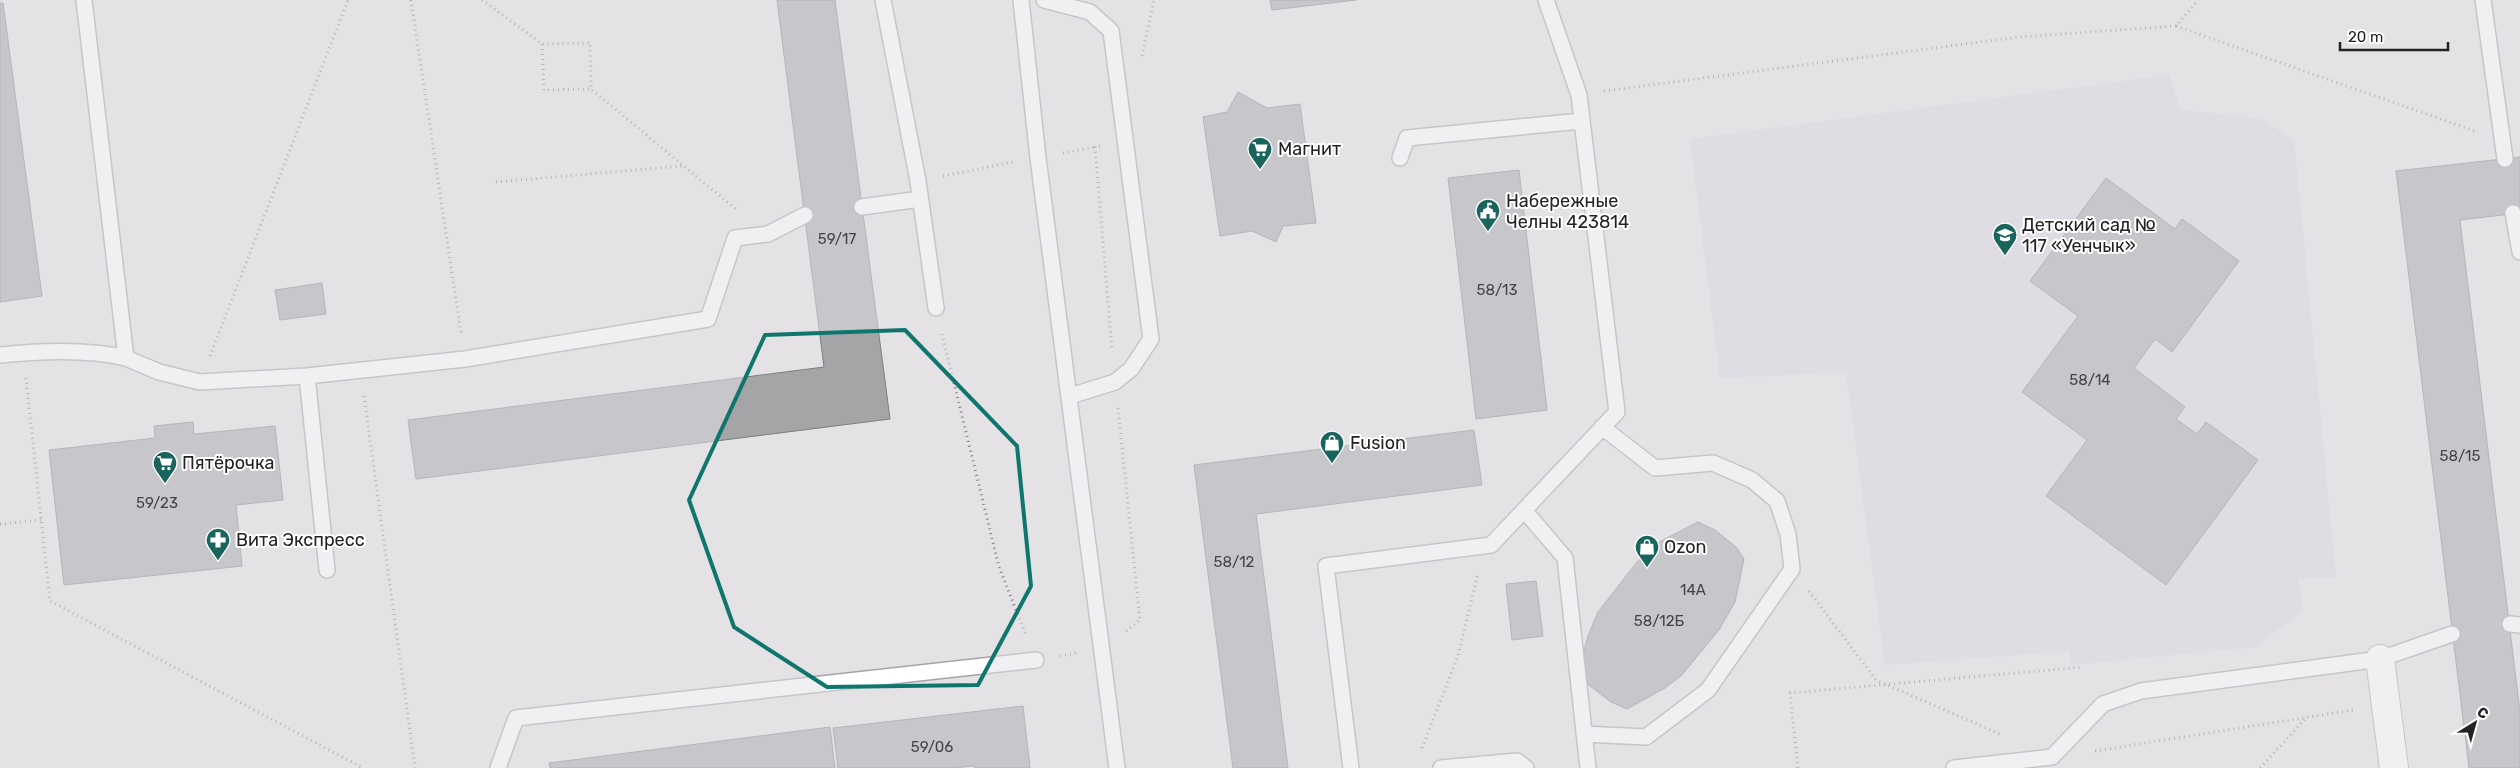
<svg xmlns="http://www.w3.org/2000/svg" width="2520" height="768" viewBox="0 0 2520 768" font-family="Rubik,sans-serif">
	<rect width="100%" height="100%" fill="#e4e2e5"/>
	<path fill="#dbd5df" d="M2169,75L2181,110L2259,118L2294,140L2336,577L2298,579L2303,611L2255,647L2071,665L2069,651L1885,665L1846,372L1720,378L1690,139Z"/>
	<path fill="#a5a5a8" stroke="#7d7d80" d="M777,0H835L890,419L416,479L408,420L824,367Z
		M1270,0H1356L1272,10Z
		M0,3H3L42,296L0,302Z
		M1238,92L1267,108L1300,104L1316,223L1283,226L1276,242L1252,231L1220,236L1203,117L1227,112Z
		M2520,157V213L2460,220L2520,712V768H2469L2396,171Z
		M1519,170L1547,410L1476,419L1448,178Z
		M2106,178L2175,229L2182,219L2239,261L2172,352L2155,339L2134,368L2185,407L2176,419L2197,434L2206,422L2258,460L2166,585L2046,496L2087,440L2022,392L2078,316L2030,281Z
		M322,283L326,314L280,320L275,290Z
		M193,422L194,434L275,426L283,500L236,505L242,566L64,585L49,450L155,438L154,426Z
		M1474,430L1482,485L1256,514L1288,768H1233L1194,465Z
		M1698,522L1715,530L1736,547L1744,559L1735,602L1719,630L1681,676L1665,688L1627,709L1611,702L1590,686L1578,672L1588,636L1598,612L1637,562L1661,541Z
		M1536,581L1543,636L1512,640L1506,584Z
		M1023,706L1030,768H975V766L953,768H838L833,728Z
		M830,727L835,768H550L549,763Z"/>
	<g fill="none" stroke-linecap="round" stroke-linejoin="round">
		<defs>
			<path id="service" d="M883,0L918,181L936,308
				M1021,0L1038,158L1117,768
				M1044,0L1090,12L1111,31L1151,339L1131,369L1115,382L1070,396
				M2483,0L2505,159
				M1400,158L1407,138L1581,121
				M862,207L920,199
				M2513,213L2520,252
				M0,355C38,351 89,349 126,358L84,0
				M126,358L159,372L200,382L307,376L465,359L708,319L735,238L768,234L805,215
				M307,376L327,570
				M1524,510L1565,558L1588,768
				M2510,624L2520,625
				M1584,734L1646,737L1708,690L1792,569L1788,534L1777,501L1752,480L1713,463L1655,468L1602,427
				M498,768L516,718L1036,660
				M1351,768L1326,566L1491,545L1617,412L1579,95L1546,0
				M1441,768L1517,761L1526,768
				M1954,768L2052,757L2103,704L2141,691L2380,659L2452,634"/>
			<path id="minor" d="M2380,659L2394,768"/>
		</defs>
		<use href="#service" stroke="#a5a3a6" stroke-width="18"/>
		<use href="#minor" stroke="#a5a3a6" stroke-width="30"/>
		<path stroke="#807f81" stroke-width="3" stroke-dasharray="1 4" stroke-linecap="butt" d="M411,0L461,333
			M482,0L542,44L590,43L591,89L738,211
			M2176,26L2475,131
			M542,44L544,90L591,89
			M1142,56L1154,0
			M1604,91L2019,37L2176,26L2198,0
			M1100,146L1095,147L1112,350
			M1063,153L1095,147
			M943,176L1013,162
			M496,182L682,166
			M942,334L999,567L1026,635
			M210,356L348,0
			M26,378L50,601L363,768
			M364,396L415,768
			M1118,408L1140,620L1126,631
			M0,524L41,520
			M1809,591L1876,680L2002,735
			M1060,656L1076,653
			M1422,748L1458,656L1478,573
			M2095,751L2353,710
			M1798,768L1790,693L2083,667
			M2260,768L2306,718"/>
		<use href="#service" stroke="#fff" stroke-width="15"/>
		<use href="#minor" stroke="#fff" stroke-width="28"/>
	</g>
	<path d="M0 0H2520V768H0ZM905,330L1017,446L1031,586L978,685L827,687L734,627L689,500L765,335Z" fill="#e4e2e5" fill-opacity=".55" fill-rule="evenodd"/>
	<path fill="none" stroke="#0f766e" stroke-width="4" stroke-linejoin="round" d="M905,330L1017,446L1031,586L978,685L827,687L734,627L689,500L765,335Z"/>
	<defs>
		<symbol id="supermarket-pin" viewBox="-11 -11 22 30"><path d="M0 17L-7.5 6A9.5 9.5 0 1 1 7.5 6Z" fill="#19645c" stroke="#fff"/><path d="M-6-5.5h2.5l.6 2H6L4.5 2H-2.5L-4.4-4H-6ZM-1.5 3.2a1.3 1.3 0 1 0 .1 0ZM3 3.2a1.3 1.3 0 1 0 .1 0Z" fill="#fff"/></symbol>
		<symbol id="civic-pin" viewBox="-11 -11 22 30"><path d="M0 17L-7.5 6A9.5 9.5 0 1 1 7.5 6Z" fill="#19645c" stroke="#fff"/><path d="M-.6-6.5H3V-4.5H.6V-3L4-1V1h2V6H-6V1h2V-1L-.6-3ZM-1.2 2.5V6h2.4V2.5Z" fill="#fff"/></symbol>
		<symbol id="school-pin" viewBox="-11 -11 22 30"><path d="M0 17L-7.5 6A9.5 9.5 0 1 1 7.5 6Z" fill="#19645c" stroke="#fff"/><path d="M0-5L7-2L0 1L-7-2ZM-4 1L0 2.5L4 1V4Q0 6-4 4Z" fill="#fff"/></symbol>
		<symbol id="shop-pin" viewBox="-11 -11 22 30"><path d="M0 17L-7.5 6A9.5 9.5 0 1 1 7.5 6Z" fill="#19645c" stroke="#fff"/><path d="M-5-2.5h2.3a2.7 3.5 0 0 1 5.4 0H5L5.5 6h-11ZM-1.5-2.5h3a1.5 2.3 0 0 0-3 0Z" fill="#fff"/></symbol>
		<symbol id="pharmacy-pin" viewBox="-11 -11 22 30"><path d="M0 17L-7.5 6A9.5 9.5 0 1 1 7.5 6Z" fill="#19645c" stroke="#fff"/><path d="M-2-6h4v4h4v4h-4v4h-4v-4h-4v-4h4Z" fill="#fff"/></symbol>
	</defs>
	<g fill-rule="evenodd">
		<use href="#supermarket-pin" x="1246" y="135" width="28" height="38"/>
		<use href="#civic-pin" x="1474" y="197" width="28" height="38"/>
		<use href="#school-pin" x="1991" y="221" width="28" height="38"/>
		<use href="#shop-pin" x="1318" y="429" width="28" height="38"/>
		<use href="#supermarket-pin" x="151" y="449" width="28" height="38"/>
		<use href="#pharmacy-pin" x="204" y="526" width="28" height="38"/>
		<use href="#shop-pin" x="1633" y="533" width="28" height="38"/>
	</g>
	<g text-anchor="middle" stroke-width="4" stroke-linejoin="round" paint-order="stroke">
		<g font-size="15" fill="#444445">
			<text x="837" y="244">59/17</text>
			<text x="1497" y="295">58/13</text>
			<text x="2090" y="385">58/14</text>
			<text x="2460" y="461">58/15</text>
			<text x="157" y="508">59/23</text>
			<text x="1234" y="567">58/12</text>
			<text x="1693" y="595">14А</text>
			<text x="1659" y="626">58/12Б</text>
			<text x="932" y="752">59/06</text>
		</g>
		<g font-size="18" fill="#242324" stroke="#fff" text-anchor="start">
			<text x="1278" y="155">Магнит</text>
			<text x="1506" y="207">Набережные<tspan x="1506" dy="21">Челны 423814</tspan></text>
			<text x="2022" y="231">Детский сад №<tspan x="2022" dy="21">117 «Уенчык»</tspan></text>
			<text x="1350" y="449">Fusion</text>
			<text x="182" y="469">Пятёрочка</text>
			<text x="236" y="546">Вита Экспресс</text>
			<text x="1664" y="553">Ozon</text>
		</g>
	</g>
	<g transform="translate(2475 723) rotate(37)" stroke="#ffffff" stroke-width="4" paint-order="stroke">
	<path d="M0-4L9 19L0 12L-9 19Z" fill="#242324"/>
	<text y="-8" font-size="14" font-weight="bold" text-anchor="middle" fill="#242324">С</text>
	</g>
	<path d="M2340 42v8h108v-8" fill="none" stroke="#242324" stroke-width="2.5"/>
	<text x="2348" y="42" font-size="15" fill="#242324" stroke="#ffffff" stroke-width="4" paint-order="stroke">20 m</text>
</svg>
